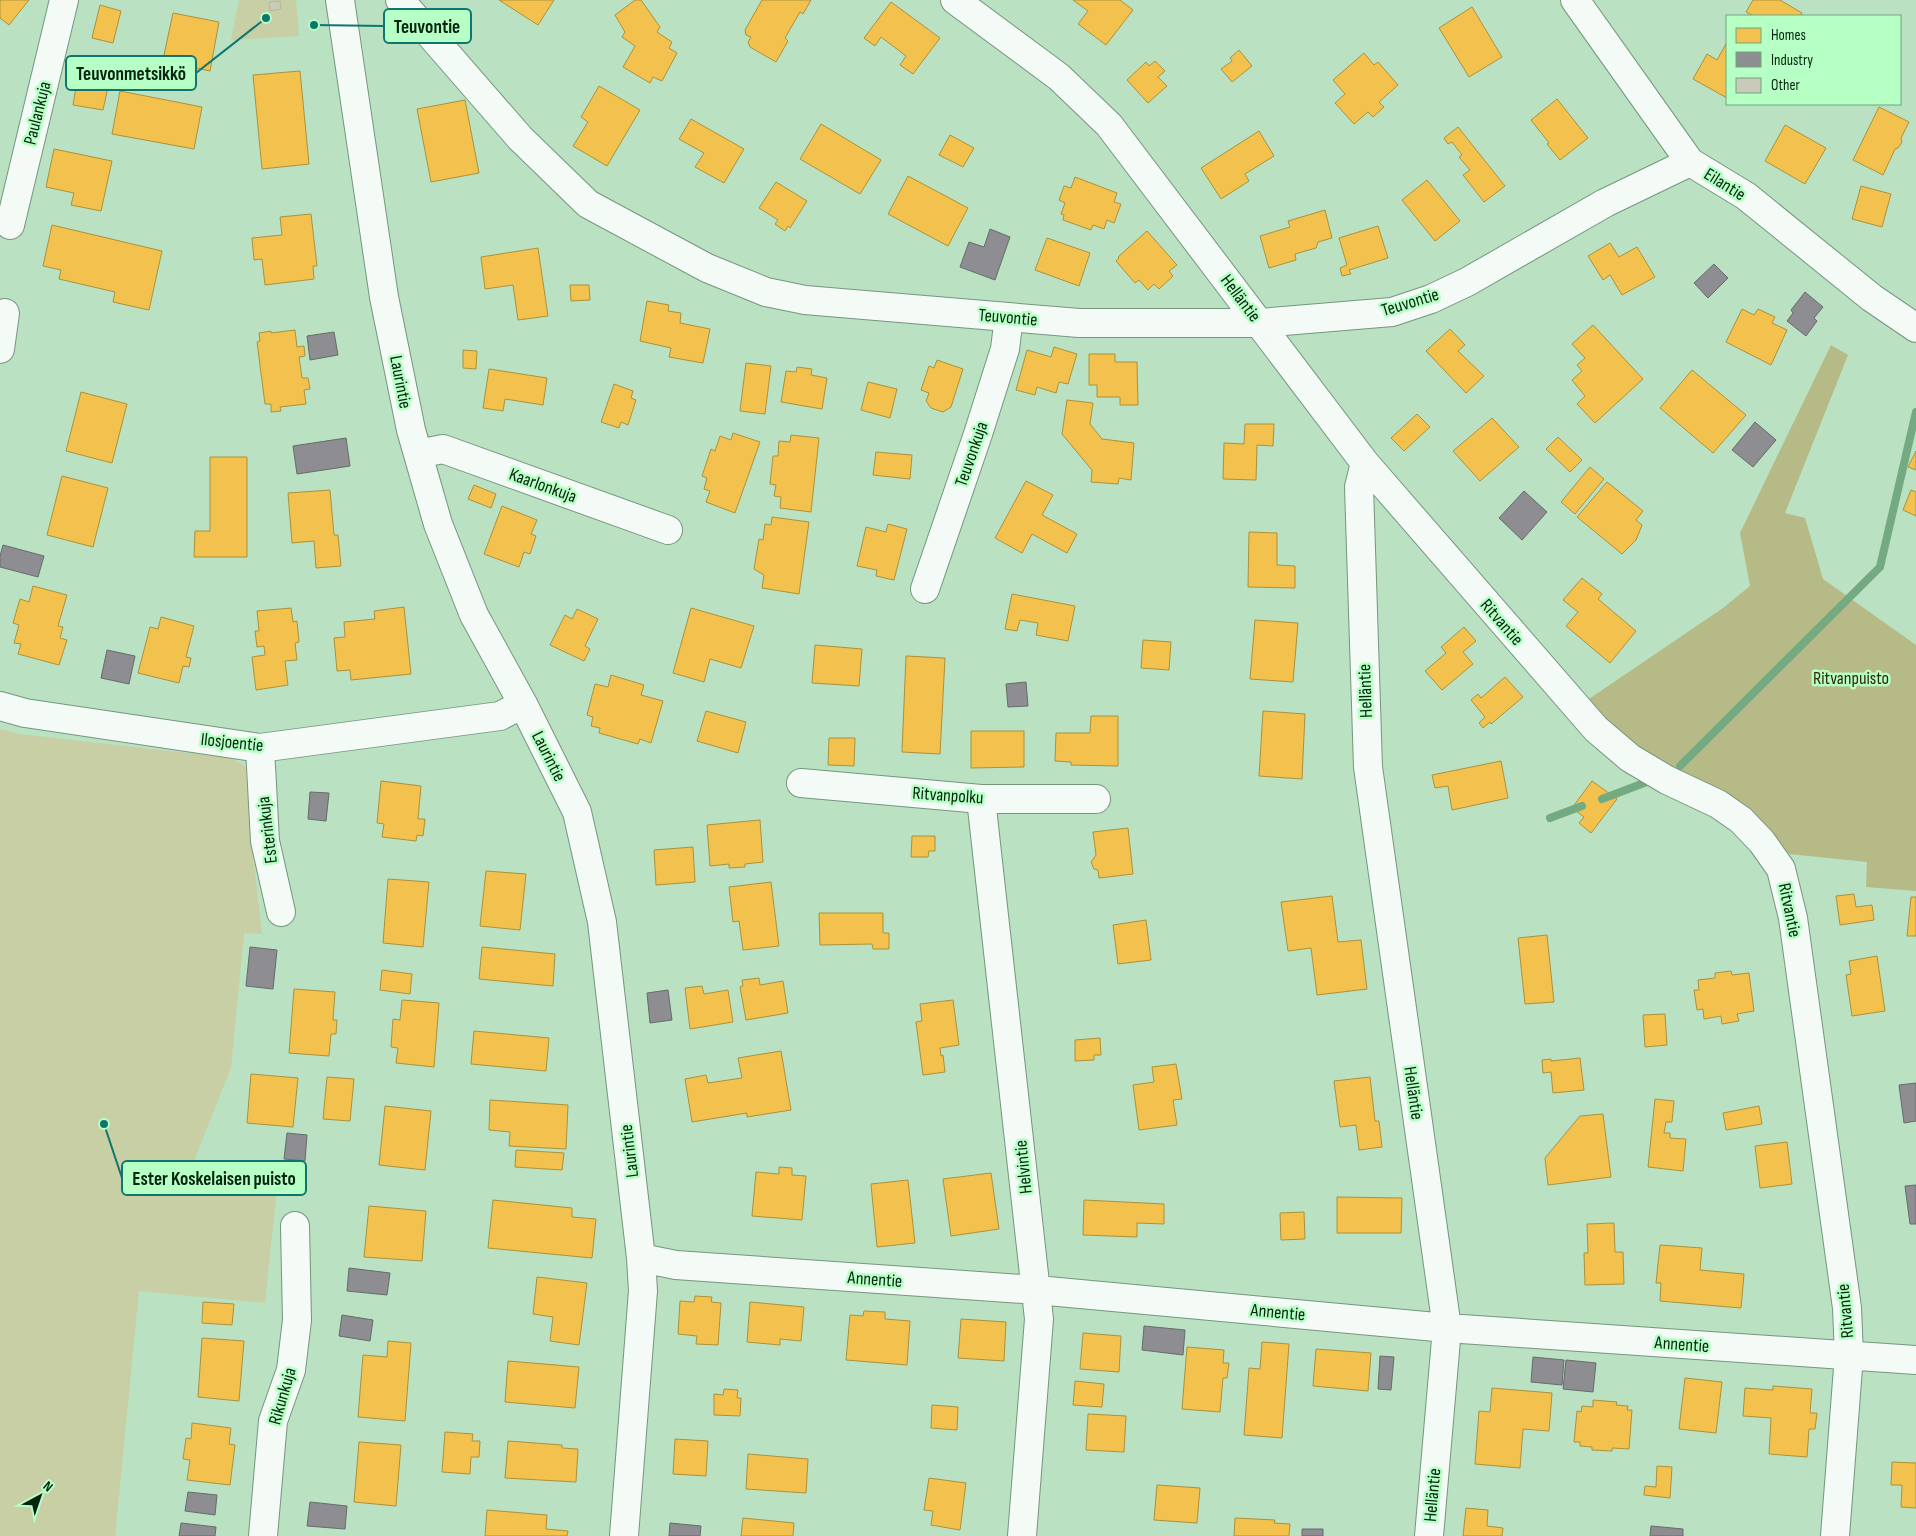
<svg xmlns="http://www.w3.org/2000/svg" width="1916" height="1536" viewBox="0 0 1916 1536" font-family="'Sofia Sans Condensed',sans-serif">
	<rect width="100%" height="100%" fill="#b9e1c2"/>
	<path fill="#c8cfa4" d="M239,0H296L299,36L231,40Z
		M0,729L19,734L232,758L246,767L249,818L262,934L244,933L231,1068L186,1181L277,1188L265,1303L139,1291L115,1536H0Z"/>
	<path fill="#b6ba86" d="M1831,345L1848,355L1785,513L1805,518L1823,579L1916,645V891L1866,887L1867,862L1789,854L1763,826L1732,797L1655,757L1628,739L1586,701L1723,608L1750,586L1740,533Z"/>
	<path fill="#f2c14e" stroke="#ab923b" d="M0,0H29L9,25L0,18Z
		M499,0H554L538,25Z
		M635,0H641L660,27L657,32L672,42L669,48L677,53L662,81L653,77L650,83L623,67L635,46L622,37L625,32L615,15Z
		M762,0H811L803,14L800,12L785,38L788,41L776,62L750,47L748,42L751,37L746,35L745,30Z
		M1073,0H1120L1133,10L1106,45L1078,24L1088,11Z
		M1753,0H1780L1802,13L1800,16H1754L1746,12Z
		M891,2L940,38L913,74L900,65L906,56L881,37L875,46L864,38Z
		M100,5L121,11L113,43L92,38Z
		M1472,7L1502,57L1469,77L1439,28Z
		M173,13L219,22L210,71L167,62L169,57L164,55Z
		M1727,42V98L1693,79L1707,54L1717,60Z
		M1239,50L1252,66L1232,82L1221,69L1232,61L1230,58Z
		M1364,53L1374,65L1378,62L1398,85L1379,102L1384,107L1373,117L1368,112L1354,124L1335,103L1345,94L1333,80Z
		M1155,61L1165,71L1158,77L1167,86L1148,103L1127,80L1146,62L1149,66Z
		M300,71L309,164L262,169L253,75Z
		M77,81L108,87L103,110L73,105Z
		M599,86L640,110L607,166L573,146L588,122L581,117Z
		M120,91L202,107L194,149L112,134Z
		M1557,99L1588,138L1560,160L1547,144L1549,143L1531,120Z
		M465,100L479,173L431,182L417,109Z
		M1879,107L1909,122L1901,138L1902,142L1898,148L1895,149L1883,175L1853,160Z
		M691,119L744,149L724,183L695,167L704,153L679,139Z
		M821,124L881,160L860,194L800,159Z
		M1785,125L1826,148L1805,184L1765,161Z
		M1458,127L1505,186L1484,202L1463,175L1470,170L1459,157L1462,155L1452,142L1448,144L1444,138Z
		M1259,131L1274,156L1245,174L1249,181L1221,199L1201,168Z
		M950,135L974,148L963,167L939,155Z
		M54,149L112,161L101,211L71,205L74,193L46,187Z
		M908,176L968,208L948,246L888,214Z
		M1075,177L1117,193L1114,202L1121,204L1114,223L1107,220L1104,229L1093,225L1091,230L1063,220L1064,215L1061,214L1065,203L1059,200L1064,186L1071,188Z
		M1427,180L1460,221L1435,241L1402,200Z
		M776,182L807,201L790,228L788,226L785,231L775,224L778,220L759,208Z
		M1861,186L1891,194L1882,227L1852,219Z
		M1325,210L1332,238L1318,242L1316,248L1295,254L1296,260L1269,268L1260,236L1290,227L1288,221Z
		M311,214L317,266H313L314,279L265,285L262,259L254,260L252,238L282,235L280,217Z
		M52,225L162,251L149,310L113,302L115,292L59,279L61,270L43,266Z
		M1378,226L1388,258L1349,270L1351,274L1342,276L1340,268L1347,265L1339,238Z
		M1147,231L1177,265L1169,271L1173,276L1159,289L1154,284L1148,290L1139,280L1135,283L1116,261L1119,258L1118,257Z
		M1047,238L1090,253L1079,286L1035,270Z
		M1610,243L1619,257L1637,247L1655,277L1622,295L1610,275L1603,280L1588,256Z
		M538,248L548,316L518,320L513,285L485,289L481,257Z
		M570,285H589L590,300L571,301Z
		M647,301L669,305L668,311L681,313L680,323L710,329L703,363L669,357L671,348L640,341Z
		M1742,309L1754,315L1758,309L1775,317L1772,323L1787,330L1771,365L1726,342Z
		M1593,325L1643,379L1595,423L1577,404L1585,396L1572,380L1582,371L1577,365L1585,358L1572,344Z
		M1450,329L1465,345L1458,351L1484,376L1466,393L1426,351Z
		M295,330L297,347L304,346L305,356L299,357L302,378H308L310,389L304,390L306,404L280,407L281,411L271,412V404H265L257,342L260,341L259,333L271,331V333Z
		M1054,347L1077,354L1068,384L1059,382L1056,393L1037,387L1035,395L1016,390L1027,350L1051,357Z
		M463,350L477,351L476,369L463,368Z
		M1089,354H1115V362H1137L1138,405H1120V397H1097V385H1089Z
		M937,360L963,369L951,407L943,412L931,408L926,401L929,393L921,390L929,366L934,368Z
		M746,363L771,366L765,414L740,411Z
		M797,367L812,369L811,375L827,378L822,409L781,402L786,371L796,372Z
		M489,369L547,378L543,405L505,399L503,411L483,408Z
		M1692,370L1746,415L1713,453L1660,408Z
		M868,382L897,389L890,418L861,410Z
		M614,384L633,391L631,398L636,400L628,425L621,422L619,428L601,422Z
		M81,392L127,404L112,463L66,451Z
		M1067,400L1093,403L1090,424L1102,439L1134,443L1131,480L1119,478L1118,484L1091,482L1092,470L1062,434Z
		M1417,414L1430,427L1404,451L1391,438Z
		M1492,418L1519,447L1480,481L1453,451Z
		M1245,424H1274L1273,446L1257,445L1256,480L1223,479L1224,443L1244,444Z
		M733,433L760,442L735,513L706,502L710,491L704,489L707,478L702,476L711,449L715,451L720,436L731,440Z
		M791,435L819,438L811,512L780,508L781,497L774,496L776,485L770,484L773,456H778L779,441L790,442Z
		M1558,437L1582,460L1570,472L1546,449Z
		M1916,451V470L1908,467Z
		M876,452L912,455L910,479L873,475Z
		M210,457H247V557H194L195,531H210Z
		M1590,467L1604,479L1575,514L1561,502Z
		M62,476L108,488L93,547L47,535Z
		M1026,481L1053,495L1042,515L1077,534L1067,553L1032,534L1022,553L995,538Z
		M1607,482L1643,511L1636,520L1642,525L1636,540L1622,554L1577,517Z
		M474,485L496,494L491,508L468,499Z
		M330,490L334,535H338L341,566L316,568L314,541L292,543L288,493Z
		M1911,490L1916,492V516L1903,510Z
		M502,506L537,520L531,534L536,536L530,554L524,552L519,567L484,554Z
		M772,517L809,522L799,594L762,588L764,575L754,569L759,539L763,540L765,524L771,525Z
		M888,524L907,529L894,580L876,576L877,570L857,566L866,527L886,532Z
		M1249,532L1277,533V565L1295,566V588L1248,587Z
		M1582,578L1602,594L1598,599L1636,631L1610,663L1566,626L1578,612L1563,600Z
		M33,586L67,595L58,626L63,627L60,638L67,640L59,665L18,654L21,644L14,643L19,625L13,623L20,599L29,602Z
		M1012,594L1075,606L1068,641L1036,635L1038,623L1020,620L1017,631L1005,629Z
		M404,607L411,674L351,680L350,670L337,671L334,638L345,637L344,622L375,619L374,611Z
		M291,608L293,622L297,621L299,642L295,643L297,660L285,661L288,685L256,690L252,657L265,655L264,646L257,647L255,631H259L257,611Z
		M691,608L754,626L741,668L710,659L704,682L673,673Z
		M577,609L598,619L585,646L590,649L584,661L550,645L565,615L572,619Z
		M161,617L194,626L186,657L191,658L189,667L183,666L179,683L138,673L150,627L158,629Z
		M1255,620L1298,623L1293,682L1250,679Z
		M1464,627L1476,641L1463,652L1473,664L1442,690L1425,671L1446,653L1441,647Z
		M1143,640L1171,642L1169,670L1141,668Z
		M815,645L862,649L859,686L812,683Z
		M906,656L945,658L940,754L902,752Z
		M611,675L644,685L641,695L663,701L651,743L640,739L638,744L599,733L600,728L591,726L593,717L587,715L595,684L608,687Z
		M1505,677L1523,697L1491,724L1490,722L1483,728L1479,723L1485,717L1471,700L1478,694L1481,698Z
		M706,711L746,722L738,753L697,741Z
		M1263,711L1305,714L1302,779L1259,776Z
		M1091,716H1118V766L1071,765V762L1055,761L1056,733H1090Z
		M971,731H1024V767L971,768Z
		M829,738H855L854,766L828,765Z
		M1501,761L1508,798L1452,810L1448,786L1435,788L1432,775Z
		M381,781L421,786L418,819H425L423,836L417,835L416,841L382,837L384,824L377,823Z
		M1592,781L1617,799L1591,833L1579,823L1584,817L1572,808Z
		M760,820L763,862L745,864V867L729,868V864L710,866L707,825Z
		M1128,828L1133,874L1099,878L1098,870L1094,869L1091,862L1096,855L1093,832Z
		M912,836H935V851H929L928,857H911Z
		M693,847L695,882L656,885L654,850Z
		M486,871L526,874L520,930L480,926Z
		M388,879L429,882L423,947L383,943Z
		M771,882L779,946L743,950L739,921L733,922L729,887Z
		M1854,894L1856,907L1872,905L1874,920L1840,925L1836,896Z
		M1332,896L1338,942L1361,940L1367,989L1317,995L1311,948L1288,951L1281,902Z
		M1911,897H1916V936H1907Z
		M819,913H883V933H889V949H873L872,944L820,945Z
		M1146,920L1151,960L1118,964L1113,925Z
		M1547,935L1554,1002L1525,1004L1518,938Z
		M482,947L555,954L553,986L479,979Z
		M1877,956L1885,1011L1852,1016L1846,975L1851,974L1849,961Z
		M382,970L412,974L410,994L380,990Z
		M1731,971L1732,975L1749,973L1754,1011L1737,1014L1739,1021L1722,1024L1721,1016L1704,1019L1703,1009L1697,1010L1694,990H1699L1698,980L1715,978V973Z
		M759,978L760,985L783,981L788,1013L746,1020L740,987L743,986L742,980Z
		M702,986L704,994L728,990L733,1022L690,1029L685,988Z
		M294,989L335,992L333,1020H337L336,1034H331L329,1056L289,1053Z
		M402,1000L439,1003L434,1067L396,1063L398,1048L391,1047L393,1019L400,1020Z
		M953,1000L959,1045L940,1048L941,1056L943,1055L945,1072L923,1075L916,1022L922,1021L920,1004Z
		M1665,1014L1667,1045L1645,1047L1643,1015Z
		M474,1031L549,1038L546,1071L471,1064Z
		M1100,1038L1101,1055H1094V1060L1075,1061V1040Z
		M781,1051L791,1110L747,1117V1113L692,1122L685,1079L706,1075L708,1083L742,1078L738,1058Z
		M1580,1058L1584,1090L1553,1093L1551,1072L1543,1073L1542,1060L1551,1059V1061Z
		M1176,1064L1182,1099L1173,1100L1177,1125L1139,1130L1133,1085L1154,1082L1152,1067Z
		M251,1074L298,1078L293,1127L247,1123Z
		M327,1077L354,1079L350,1121L323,1119Z
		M1370,1077L1375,1121H1379L1382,1147L1359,1150L1356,1125L1340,1127L1334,1081Z
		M1655,1099L1674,1101L1672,1122H1666L1664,1133H1670V1138L1686,1139L1683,1171L1648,1167Z
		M490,1100L568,1105L566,1149L509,1146L510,1132L489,1130Z
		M385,1106L431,1111L425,1170L379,1165Z
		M1759,1106L1762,1124L1726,1130L1723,1113Z
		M1603,1114L1611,1177L1548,1185L1545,1158L1580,1116Z
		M1787,1142L1792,1184L1760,1188L1755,1146Z
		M516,1150L564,1153L562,1170L515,1167Z
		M779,1167L792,1168V1175L806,1176L802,1220L752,1216L756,1172L779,1174Z
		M991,1173L999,1229L951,1236L943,1179Z
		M908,1180L915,1243L877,1247L871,1184Z
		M1337,1197L1402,1198L1401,1233H1337Z
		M493,1200L572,1208V1217L596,1219L592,1258L488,1248Z
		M1084,1200L1164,1204V1224L1137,1223V1237L1083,1235Z
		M369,1206L426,1211L422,1261L364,1257Z
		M1304,1212L1305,1239L1281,1240L1280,1213Z
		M1614,1223L1615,1252H1623L1624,1284L1585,1285L1584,1253H1588L1587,1224Z
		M1660,1245L1702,1248L1700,1270L1744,1274L1741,1308L1660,1301L1661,1283H1656Z
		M537,1277L587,1283L579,1345L550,1341L553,1317L533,1314Z
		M695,1296L712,1297L711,1302L721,1303L718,1345L696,1344L697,1336L678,1334L680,1301L694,1302Z
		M203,1302L234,1304L232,1325L202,1323Z
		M750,1302L804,1307L801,1341L780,1339V1345L747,1342Z
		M864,1311L885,1312V1319L910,1321L907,1365L846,1360L850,1315L863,1316Z
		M961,1319L1006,1322L1004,1361L958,1358Z
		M1083,1333L1121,1336L1119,1372L1080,1369Z
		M202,1338L244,1341L239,1401L198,1397Z
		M388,1341L411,1343L405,1421L358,1417L363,1355L387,1357Z
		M1262,1342L1289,1344L1282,1438L1244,1435L1249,1368L1260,1369Z
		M1187,1347L1224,1350L1223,1363H1229L1227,1378H1223L1220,1412L1182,1409Z
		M1316,1349L1371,1353L1368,1391L1313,1386Z
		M508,1361L579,1367L575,1408L505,1402Z
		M1685,1378L1722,1382L1716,1433L1679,1429Z
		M1075,1381L1104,1384L1102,1407L1073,1405Z
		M1773,1386L1812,1389L1810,1413H1817L1815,1429H1809L1807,1457L1769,1454L1771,1418L1743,1416L1745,1388L1773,1390Z
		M1492,1388L1552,1393L1549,1431L1523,1429L1520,1468L1475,1464L1479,1411L1490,1412Z
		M724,1389L738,1390L737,1398H741L740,1416L714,1415V1394L723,1395Z
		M1593,1400L1617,1402L1616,1405L1628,1406L1627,1410H1632L1629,1449L1612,1448V1451L1592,1450V1447L1580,1446V1442H1574L1577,1411L1581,1412L1582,1406L1593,1407Z
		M932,1405L958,1407L957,1430L931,1428Z
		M1088,1414L1126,1416L1124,1452L1086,1450Z
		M192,1423L231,1428L229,1444L235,1445L230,1485L187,1480L190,1460L183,1459L186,1438L191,1439Z
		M445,1432L473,1434L472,1441H480L479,1457H471L470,1474L442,1472Z
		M675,1439L708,1441L706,1476L673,1474Z
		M508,1441L562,1445V1448L578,1449L576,1482L505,1478Z
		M359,1442L401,1445L396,1506L354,1502Z
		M748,1454L808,1459L806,1493L746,1489Z
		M1892,1462L1916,1463V1508L1901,1507L1902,1485H1891Z
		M1657,1466L1672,1467L1670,1498L1644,1495L1645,1486L1656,1487Z
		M929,1478L966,1483L960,1530L931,1525L933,1511L924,1510Z
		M1157,1485L1200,1488L1197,1523L1154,1520Z
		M1466,1508L1488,1510L1487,1526L1503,1528L1502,1536H1463Z
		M487,1510L547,1515L546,1529L568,1531L567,1536H485Z
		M743,1518L794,1523L793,1536H741Z
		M1235,1518L1275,1520L1274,1523L1290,1524L1289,1536H1234Z"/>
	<path fill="#8d8d92" stroke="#646d6a" d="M990,229L1010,237L995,280L960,267L969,242L984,247Z
		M1714,264L1728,278L1708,298L1694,283Z
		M1805,292L1823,307L1814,318L1817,321L1806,336L1787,321L1793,313L1791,310Z
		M334,332L338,355L310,360L307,336Z
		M1755,422L1776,440L1753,467L1732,450Z
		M346,438L350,466L297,474L293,446Z
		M1524,491L1547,512L1522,540L1499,518Z
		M3,545L44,556L38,577L0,567V556Z
		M107,650L135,656L129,684L101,678Z
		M1026,682L1028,706L1008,707L1006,684Z
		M310,792L329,793L326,821L308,819Z
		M250,947L277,950L273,989L246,986Z
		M668,990L672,1020L650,1023L647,993Z
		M1916,1083V1121L1904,1123L1899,1085Z
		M287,1133L307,1135L305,1161L284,1159Z
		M1916,1185V1224H1910L1905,1186Z
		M349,1268L390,1273L387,1295L347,1291Z
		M342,1315L373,1320L370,1341L339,1336Z
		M1144,1326L1185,1330L1183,1355L1142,1350Z
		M1380,1356L1394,1357L1391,1390L1378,1389Z
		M1533,1357L1564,1360L1562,1385L1531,1382Z
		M1566,1360L1596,1363L1593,1392L1563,1389Z
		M188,1492L217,1495L215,1515L185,1511Z
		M310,1502L347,1506L345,1529L307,1526Z
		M181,1523L216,1527L215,1536H179Z
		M670,1523L701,1526L700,1536H669Z
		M1651,1526L1683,1529V1536H1650Z
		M1302,1529H1323V1536H1302Z"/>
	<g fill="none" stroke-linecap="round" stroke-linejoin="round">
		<path stroke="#74aa81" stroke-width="8" d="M1680,766L1880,567L1916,412
			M1602,799L1652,780
			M1550,818L1582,806"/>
	</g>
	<path fill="#c9cab9" stroke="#b4b7a6" d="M280,1L281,9L270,11L269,2Z"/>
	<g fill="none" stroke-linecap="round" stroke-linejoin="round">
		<defs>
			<path id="minor" d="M340,0L384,297L411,430L438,524L474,615L523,704L577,812L602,922L641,1258L643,1291L624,1536
				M400,0L520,138L588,204L707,268L766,292L805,300L1079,323H1260L1392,312L1431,299L1467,282L1605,203L1690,162
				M955,0L1059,77L1109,125L1365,463L1359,487L1368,767L1447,1328L1429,1536
				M1575,0L1690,162L1746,196L1872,298L1916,328
				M10,225L64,0
				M0,349L5,313
				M418,454L443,449L668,530
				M1365,463L1596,729L1630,758L1667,780L1718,804L1741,820L1762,842L1781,869L1793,918L1847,1308L1849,1355L1835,1536
				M925,589L978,434L1005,349L1009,317
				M0,706L25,713L260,748L500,716L523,704
				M260,748L265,841L281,912
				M801,783L981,799H1096
				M981,799L1039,1319L1022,1536
				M641,1258L676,1265L1037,1290L1447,1328L1916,1360
				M263,1536L273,1421L291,1370L297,1320L295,1226"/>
		</defs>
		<use href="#minor" stroke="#76967e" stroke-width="30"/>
		<use href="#minor" stroke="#f4faf6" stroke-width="28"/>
	</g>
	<g text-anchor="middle" stroke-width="5" stroke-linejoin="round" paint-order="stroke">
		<g font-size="18" fill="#05230e" stroke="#b6ffc5">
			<text transform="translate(37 113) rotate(-76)" y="6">Paulankuja</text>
			<text transform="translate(1725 184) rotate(32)" y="6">Eilantie</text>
			<text transform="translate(1241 298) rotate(53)" y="6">Helläntie</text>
			<text transform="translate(1410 302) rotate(-17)" y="6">Teuvontie</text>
			<text transform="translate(1008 317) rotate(5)" y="6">Teuvontie</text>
			<text transform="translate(401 382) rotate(79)" y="6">Laurintie</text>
			<text transform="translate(971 454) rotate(-71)" y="6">Teuvonkuja</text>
			<text transform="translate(543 485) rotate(20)" y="6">Kaarlonkuja</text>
			<text transform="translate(1502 622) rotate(49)" y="6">Ritvantie</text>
			<text transform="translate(1365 691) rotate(-92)" y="6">Helläntie</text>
			<text transform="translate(232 742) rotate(6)" y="6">Ilosjoentie</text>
			<text transform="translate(549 756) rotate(63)" y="6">Laurintie</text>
			<text transform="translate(948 795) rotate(4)" y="6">Ritvanpolku</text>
			<text transform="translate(267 830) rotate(-97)" y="6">Esterinkuja</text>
			<text transform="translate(1790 910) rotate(78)" y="6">Ritvantie</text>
			<text transform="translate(1414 1093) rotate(82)" y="6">Helläntie</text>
			<text transform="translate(629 1151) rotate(-97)" y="6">Laurintie</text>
			<text transform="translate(1023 1167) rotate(-96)" y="6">Helvintie</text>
			<text transform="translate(875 1279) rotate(4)" y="6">Annentie</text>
			<text transform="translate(1845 1311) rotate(-95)" y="6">Ritvantie</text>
			<text transform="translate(1278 1312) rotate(5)" y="6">Annentie</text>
			<text transform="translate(1682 1344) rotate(4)" y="6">Annentie</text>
			<text transform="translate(282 1396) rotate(-74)" y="6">Rikunkuja</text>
			<text transform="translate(1432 1495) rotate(-85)" y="6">Helläntie</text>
		</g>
		<g font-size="18" fill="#322807" stroke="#b6ffc5">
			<text x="1851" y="684">Ritvanpuisto</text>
		</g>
	</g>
	<path fill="none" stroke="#0f766e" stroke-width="2" d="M314 25L384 26M266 18L196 73M104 1124L122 1178"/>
	<g fill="#0f766e" stroke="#b6ffc5" stroke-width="2">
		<circle cx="314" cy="25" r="5"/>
		<circle cx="266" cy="18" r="5"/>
		<circle cx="104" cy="1124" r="5"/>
	</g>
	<g fill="#b6ffc5" stroke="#0f766e" stroke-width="2">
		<rect x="384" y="9" width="87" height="34" rx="5"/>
		<rect x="66" y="56" width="130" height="34" rx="5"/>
		<rect x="122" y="1161" width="184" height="34" rx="5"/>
	</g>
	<g font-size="19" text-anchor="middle" font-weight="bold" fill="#05230e">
		<text x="427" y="33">Teuvontie</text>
		<text x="131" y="80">Teuvonmetsikkö</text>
		<text x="214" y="1185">Ester Koskelaisen puisto</text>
	</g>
	<rect x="1726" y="15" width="175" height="90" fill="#b6ffc5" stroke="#6fa77c"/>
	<rect x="1736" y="28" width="25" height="15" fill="#f2c14e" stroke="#6fa77c"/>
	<text x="1771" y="40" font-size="15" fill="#05230e">Homes</text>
	<rect x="1736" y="52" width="25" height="15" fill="#8d8d92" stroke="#6fa77c"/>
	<text x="1771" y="65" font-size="15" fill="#05230e">Industry</text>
	<rect x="1736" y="78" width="25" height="15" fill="#c9cab9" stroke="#6fa77c"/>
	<text x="1771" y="90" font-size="15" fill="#05230e">Other</text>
	<g transform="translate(40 1496) rotate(40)" stroke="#b6ffc5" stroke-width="4" paint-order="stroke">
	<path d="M0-4L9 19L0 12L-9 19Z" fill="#05230e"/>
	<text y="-8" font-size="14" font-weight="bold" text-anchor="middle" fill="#05230e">N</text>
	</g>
</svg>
